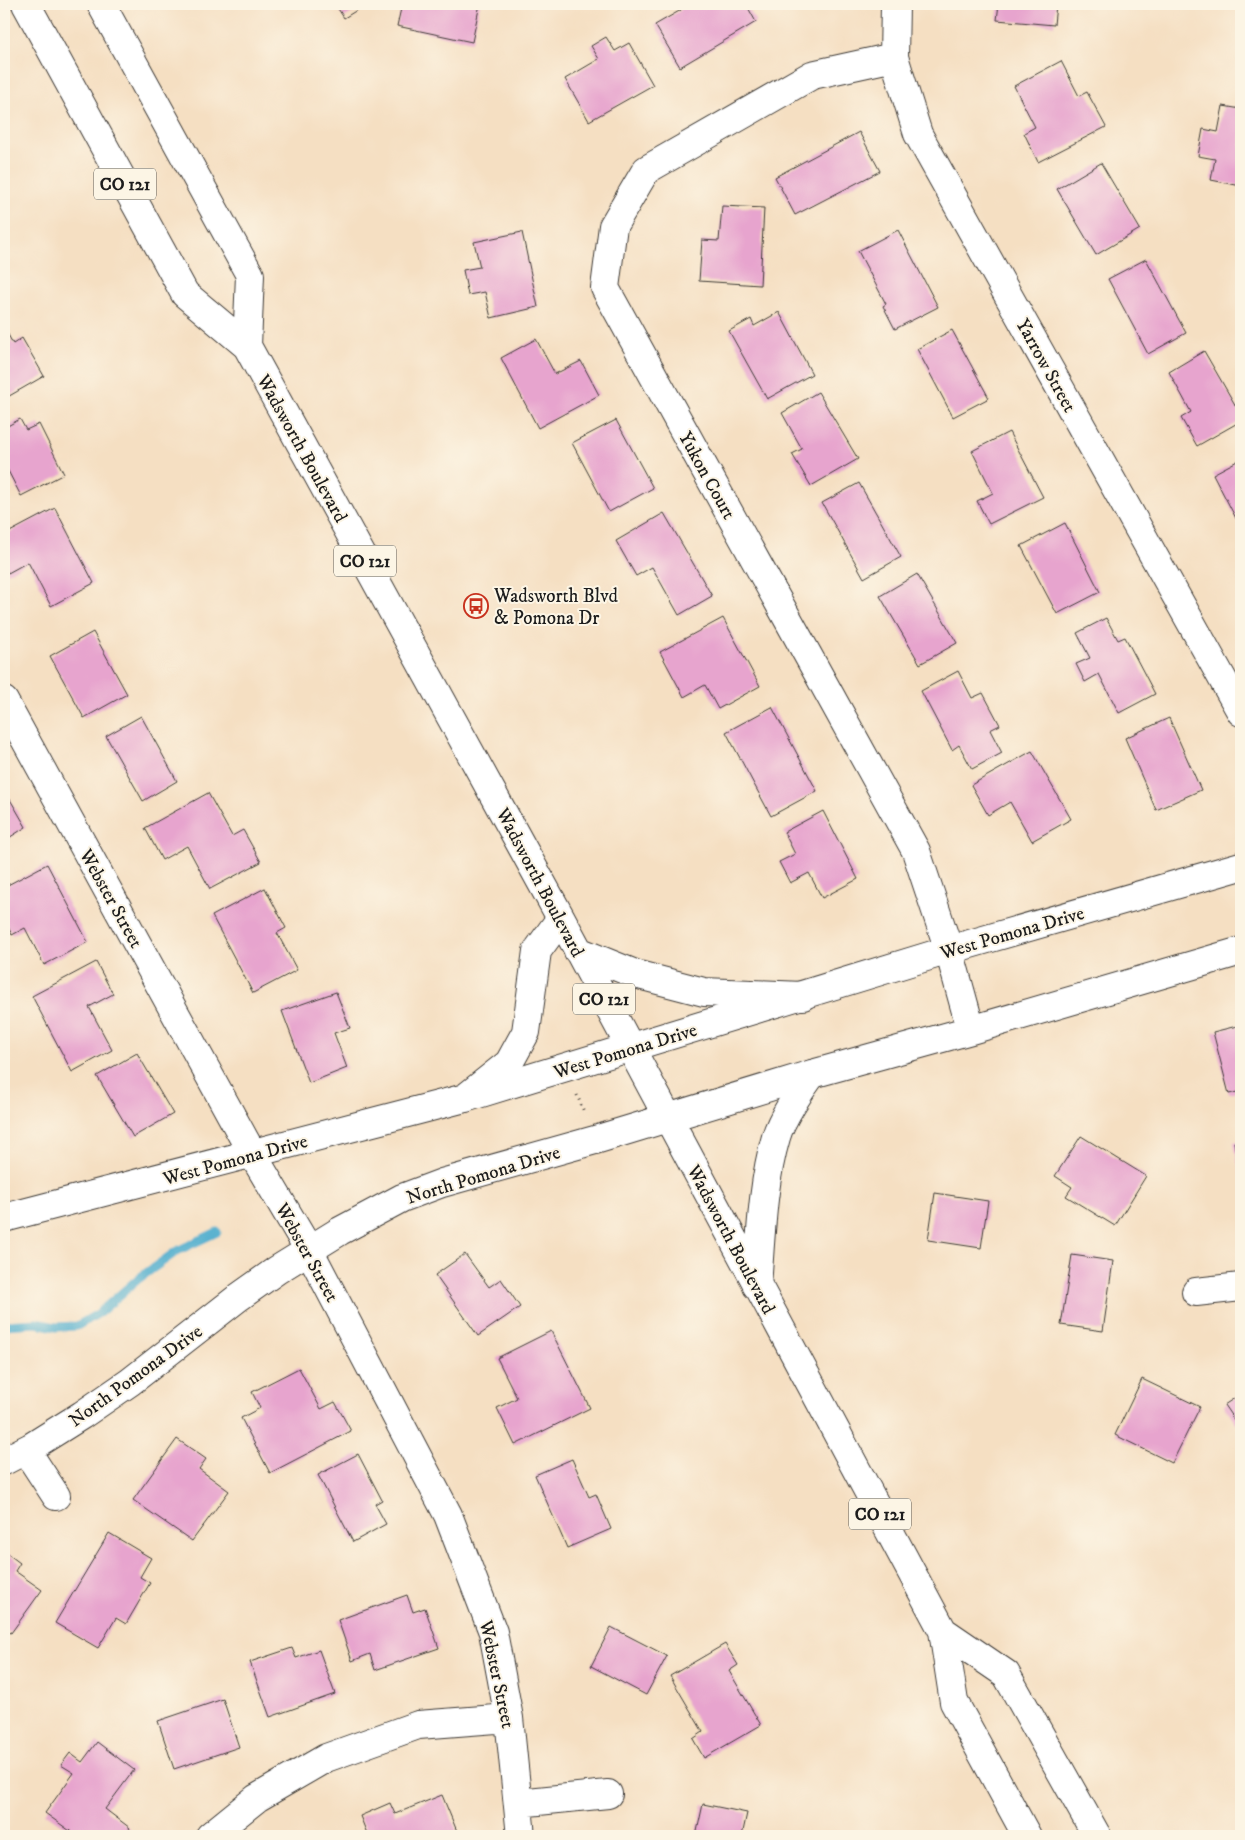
<svg xmlns="http://www.w3.org/2000/svg" width="1245" height="1840" viewBox="0 0 1245 1840" font-family="'IM FELL DW Pica',serif">
	<rect width="100%" height="100%" fill="#fcf5e5"/>
	<filter id="ink" filterUnits="userSpaceOnUse"><feTurbulence type="fractalNoise" baseFrequency=".02" numOctaves="2"/><feDisplacementMap in="SourceGraphic" scale="10" xChannelSelector="R" yChannelSelector="G"/><feConvolveMatrix kernelMatrix="1 2 1 2 8 2 1 2 1" color-interpolation-filters="sRGB"/></filter>
	<filter id="wash" filterUnits="userSpaceOnUse"><feTurbulence type="fractalNoise" baseFrequency=".0096" numOctaves="4" result="noise"/><feDisplacementMap in="SourceGraphic" scale="20" xChannelSelector="R" yChannelSelector="G"/><feGaussianBlur stdDeviation="1.12" result="paint"/><feColorMatrix in="noise" values="0 0 0 0 0 0 0 0 0 0 0 0 0 0 0 0 0 1.4 0 .05"/><feComposite in="paint" operator="in"/></filter>
	<g filter="url(#wash)">
		<rect width="100%" height="100%" fill="#f5dfc2"/>
		<g fill="none" stroke-linecap="round" stroke-linejoin="round">
			<path stroke="#50adce" stroke-width="9" d="M4,1325L36,1323L56,1327L77,1326L99,1313L138,1279L177,1251L217,1232"/>
		</g>
		<g id="blocks">
			<path fill="#e7a4ce" d="M335,4H367L344,18Z
				M402,4H480L472,42L397,26Z
				M678,4H746L756,22L680,67L655,25L681,10Z
				M999,4H1056L1054,25L997,20Z
				M606,37L615,51L629,43L653,85L589,121L565,79L599,59L591,46Z
				M1061,61L1079,96L1087,92L1106,127L1038,162L1024,133L1035,127L1014,86Z
				M1223,106L1241,109V186L1211,180L1215,159L1198,156L1203,129L1218,132Z
				M859,132L880,171L795,215L775,177Z
				M1101,163L1140,229L1096,255L1057,189Z
				M722,206L764,208L760,285L699,281L702,240L719,241Z
				M898,230L938,307L895,329L883,306L886,304L858,251Z
				M522,232L538,307L491,318L485,292L468,295L463,270L480,267L474,242Z
				M1146,259L1186,333L1148,354L1108,279Z
				M779,312L812,374L767,399L729,331L751,319L754,326Z
				M4,327L13,344L22,338L44,376L4,399Z
				M952,330L989,398L953,417L917,349Z
				M536,339L555,374L581,361L599,395L538,428L501,358Z
				M1204,351L1241,415V421L1197,446L1181,418L1191,412L1169,372Z
				M818,392L858,459L811,486L792,454L802,449L782,413Z
				M20,419L26,430L39,424L64,474L21,496L4,463V428Z
				M616,420L653,488L609,512L572,443Z
				M1009,432L1043,497L989,524L977,501L993,493L972,451Z
				M1241,459V528L1213,474Z
				M859,483L901,557L864,578L822,503Z
				M55,508L94,583L51,606L28,562L8,573L4,566V535Z
				M664,513L712,596L679,615L652,567L636,576L616,541Z
				M1065,523L1100,592L1057,614L1021,546Z
				M917,574L957,643L920,664L880,596Z
				M723,618L760,686L718,709L705,685L684,697L660,652Z
				M1106,618L1118,640L1125,637L1155,694L1119,713L1099,674L1085,682L1076,664L1090,658L1077,633Z
				M93,632L127,694L84,718L50,656Z
				M958,671L972,698L983,693L1000,725L990,730L1002,753L972,769L959,745L952,750L921,691Z
				M772,707L817,791L771,816L726,732Z
				M141,716L177,781L143,801L106,736Z
				M1169,718L1201,790L1156,810L1125,738Z
				M1032,751L1071,819L1032,841L1010,802L988,815L971,785Z
				M4,789L26,827L4,841Z
				M208,793L232,836L243,830L261,862L210,889L187,846L162,860L145,828Z
				M823,811L858,879L822,898L809,873L790,883L779,862L795,854L784,832Z
				M47,864L88,942L44,965L25,928L12,935L4,919V887Z
				M265,888L286,928L277,933L297,970L253,993L212,916Z
				M96,962L113,994L89,1007L112,1050L72,1072L32,996Z
				M336,992L350,1028L334,1033L347,1068L309,1083L282,1011Z
				M1241,1025V1091L1229,1094L1213,1032Z
				M137,1053L173,1114L133,1137L97,1076Z
				M1081,1136L1146,1176L1115,1226L1066,1196L1072,1187L1055,1176Z
				M1241,1141V1174L1240,1175L1234,1142Z
				M935,1193L988,1201L981,1248L928,1240Z
				M465,1254L489,1287L501,1279L520,1307L478,1336L435,1275Z
				M1072,1255L1113,1261L1103,1331L1061,1325Z
				M551,1331L590,1408L515,1445L497,1408L517,1398L497,1358Z
				M299,1368L321,1409L335,1402L351,1431L270,1473L241,1418L260,1408L252,1392Z
				M1142,1379L1200,1407L1172,1463L1115,1435Z
				M1241,1394V1430L1224,1405Z
				M177,1439L206,1459L199,1469L229,1491L192,1541L133,1500Z
				M358,1454L382,1500L375,1504L386,1524L353,1542L318,1475Z
				M572,1459L589,1497L596,1494L611,1529L567,1548L535,1475Z
				M109,1533L151,1558L140,1577L150,1583L126,1624L116,1618L98,1648L55,1623Z
				M4,1551L20,1563L15,1571L42,1590L11,1633L4,1629Z
				M407,1595L413,1612L425,1608L439,1648L375,1670L370,1654L352,1661L338,1620Z
				M611,1627L667,1656L646,1695L591,1666Z
				M725,1644L738,1665L729,1671L761,1725L704,1758L693,1739L703,1732L670,1676Z
				M292,1648L296,1658L319,1650L335,1694L270,1717L250,1662Z
				M223,1699L239,1747L174,1769L158,1721Z
				M97,1742L134,1770L105,1809L130,1828L125,1836H77L45,1813L74,1773L61,1765L70,1753L82,1762Z
				M442,1795L459,1836H368L360,1816L390,1803L395,1814Z
				M703,1804L747,1813L742,1836H696Z"/>
		</g>
	</g>
	<g filter="url(#ink)">
		<use href="#blocks" fill-opacity="0" stroke="#3d3935" stroke-width="1"/>
		<g fill="none" stroke-linecap="round" stroke-linejoin="round">
			<defs>
				<path id="minor" d="M895,4L894,57L918,134L1241,712
					M894,57L812,75L646,170L613,226L605,288L916,851L949,950L971,1030
					M4,701L253,1155L309,1250L448,1515L493,1632L509,1718L521,1836
					M4,1218L465,1098L949,950L1241,866
					M1196,1292L1241,1287
					M26,1450L56,1496
					M4,1461L31,1447L82,1415L130,1382L239,1297L277,1270L340,1231L402,1198L442,1183L595,1140L812,1074L971,1030L1241,951
					M518,1803L608,1794
					M210,1836L257,1798L326,1758L418,1725L509,1718"/>
				<path id="major" d="M26,4L185,294L247,346L561,918L943,1631L954,1702L1027,1836
					M101,4L250,275L247,346
					M578,951L635,974L704,992L803,996
					M465,1098L509,1063L526,1032L537,951L561,918
					M757,1286C761,1236 762,1185 776,1137C781,1119 801,1089 812,1074
					M943,1631L1006,1674L1097,1836"/>
			</defs>
			<use href="#minor" stroke="#3d3935" stroke-width="30"/>
			<use href="#major" stroke="#3d3935" stroke-width="30"/>
			<path stroke="#3d3935" stroke-width="3" stroke-dasharray="1 4" stroke-linecap="butt" d="M577,1095L584,1112"/>
			<use href="#minor" stroke="#fff" stroke-width="28"/>
			<use href="#major" stroke="#fff" stroke-width="28"/>
		</g>
	</g>
	<defs>
		<symbol id="bus-ring" viewBox="-11 -11 22 22"><circle r="9.5" fill="#fcf5e5" stroke="#c8321e" stroke-width="1.5"/><path d="M-5-6H5V4H4V6H2V4H-2V6H-4V4H-5ZM-3.5-4V0h7V-4ZM-3.5 1.2v1.5H-2V1.2ZM2 1.2v1.5H3.5V1.2Z" fill="#c8321e"/></symbol>
	</defs>
	<g fill-rule="evenodd">
		<use href="#bus-ring" x="462" y="592" width="28" height="28"/>
	</g>
	<g text-anchor="middle" stroke-width="4" stroke-linejoin="round" paint-order="stroke">
		<g fill="#fcf5e5" stroke="#5f5d58" stroke-width="1">
			<rect x="94" y="168.5" width="62" height="31" rx="4"/>
			<rect x="334" y="545.5" width="62" height="31" rx="4"/>
			<rect x="573" y="983.5" width="62" height="31" rx="4"/>
			<rect x="849" y="1498.5" width="62" height="31" rx="4"/>
		</g>
		<g font-size="18" font-weight="bold" fill="#1c1c1c">
			<text x="125" y="190">CO 121</text>
			<text x="365" y="567">CO 121</text>
			<text x="604" y="1005">CO 121</text>
			<text x="880" y="1520">CO 121</text>
		</g>
		<g font-size="19" fill="#1c1c1c" stroke="#fcf5e5">
			<text transform="translate(1047 365) rotate(61)" y="7">Yarrow Street</text>
			<text transform="translate(303 448) rotate(61)" y="7">Wadsworth Boulevard</text>
			<text transform="translate(708 475) rotate(61)" y="7">Yukon Court</text>
			<text transform="translate(541 882) rotate(62)" y="7">Wadsworth Boulevard</text>
			<text transform="translate(112 898) rotate(61)" y="7">Webster Street</text>
			<text transform="translate(1012 932) rotate(-16)" y="7">West Pomona Drive</text>
			<text transform="translate(625 1050) rotate(-17)" y="7">West Pomona Drive</text>
			<text transform="translate(235 1159) rotate(-15)" y="7">West Pomona Drive</text>
			<text transform="translate(483 1174) rotate(-17)" y="7">North Pomona Drive</text>
			<text transform="translate(732 1239) rotate(62)" y="7">Wadsworth Boulevard</text>
			<text transform="translate(308 1252) rotate(61)" y="7">Webster Street</text>
			<text transform="translate(135 1375) rotate(-36)" y="7">North Pomona Drive</text>
			<text transform="translate(498 1674) rotate(78)" y="7">Webster Street</text>
		</g>
		<g font-size="19" fill="#1c1c1c" stroke="#fcf5e5" text-anchor="start">
			<text x="494" y="602">Wadsworth Blvd<tspan x="494" dy="22">&amp; Pomona Dr</tspan></text>
		</g>
	</g>
	<rect width="1245" height="1840" fill="none" stroke="#fcf5e5" stroke-width="20"/>
</svg>
